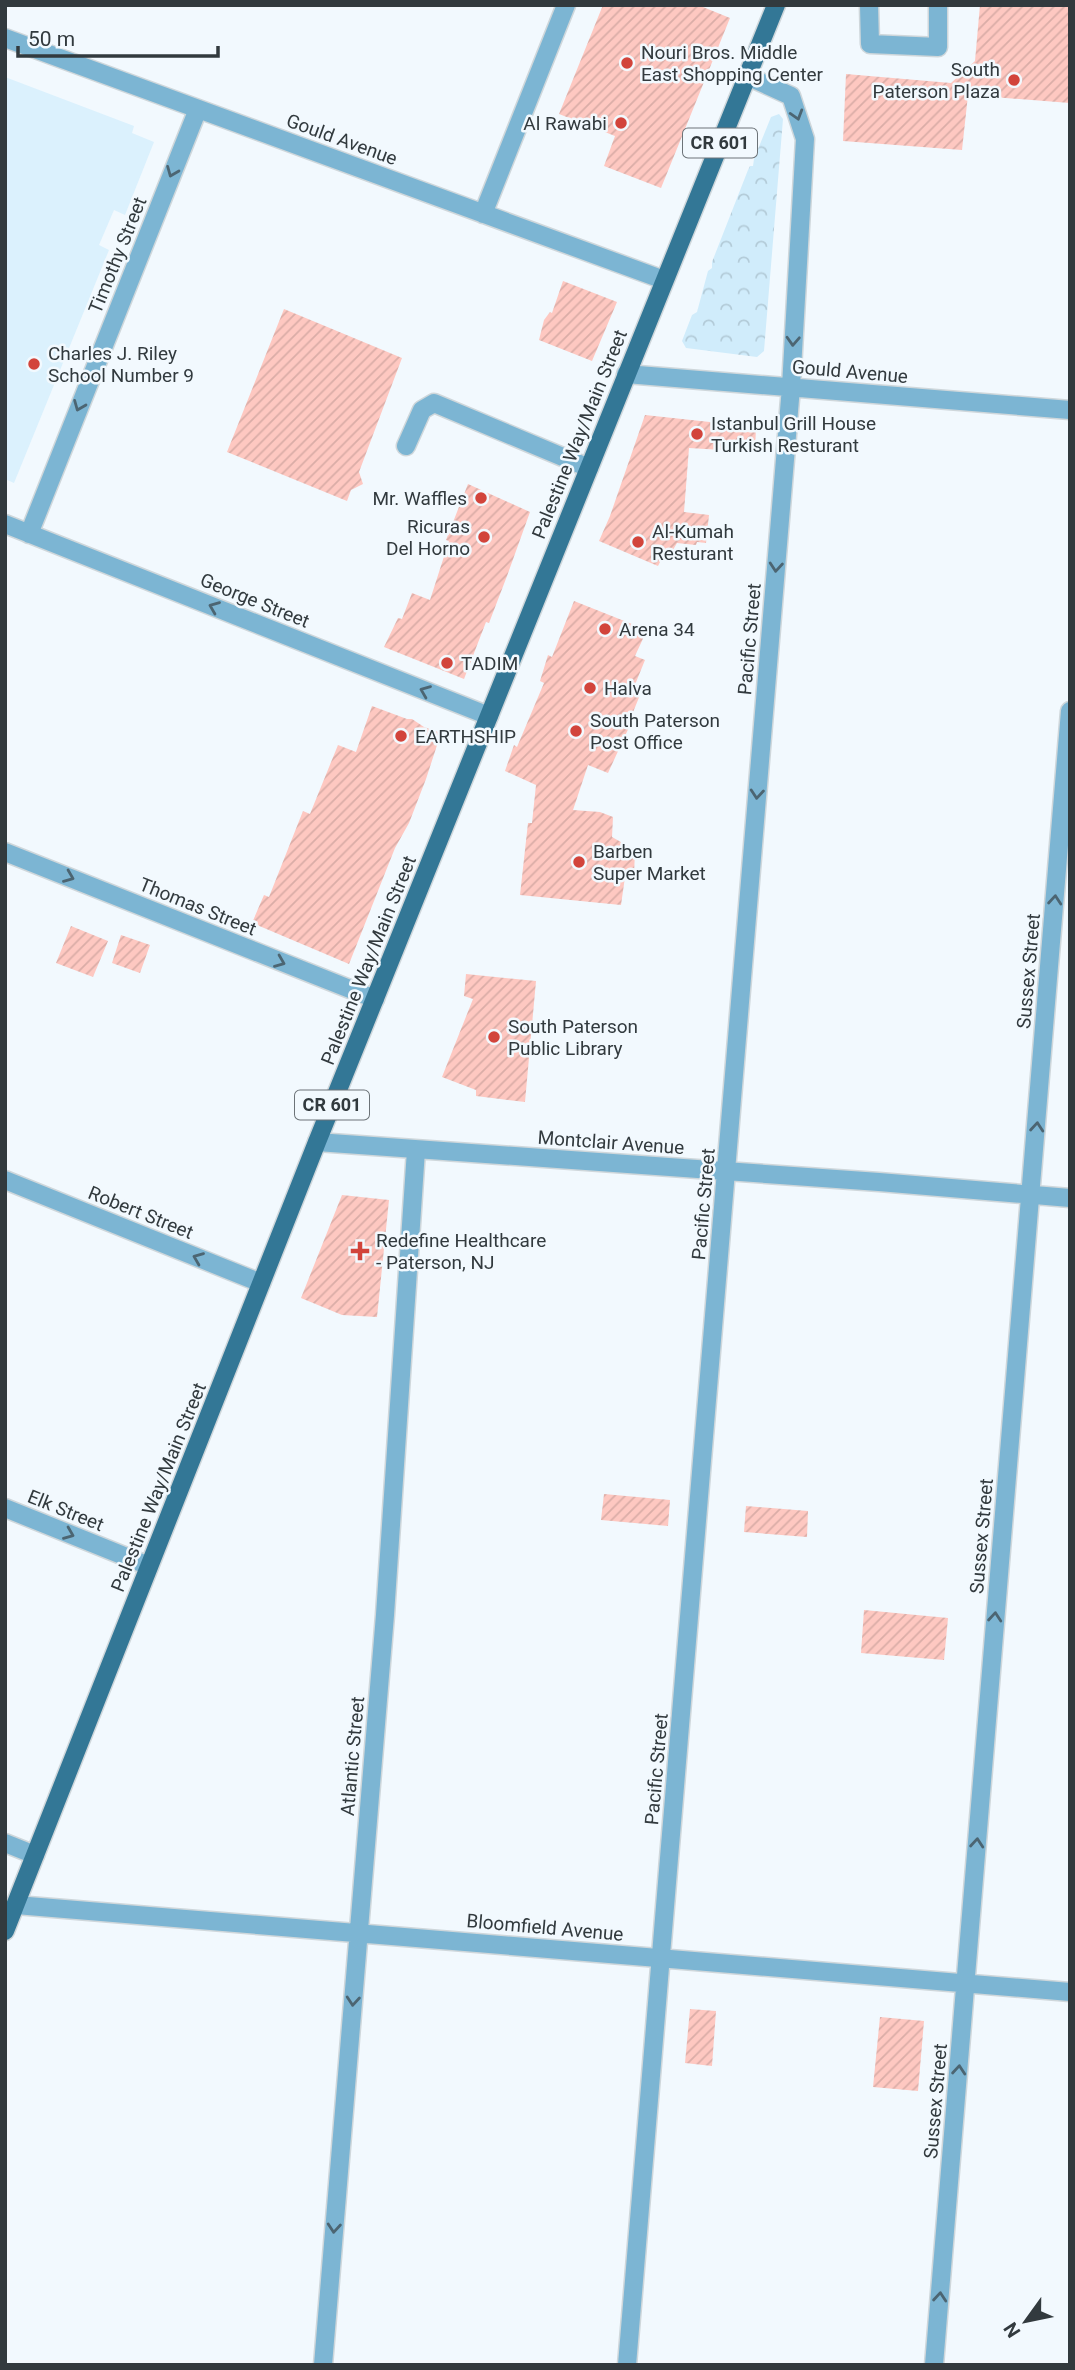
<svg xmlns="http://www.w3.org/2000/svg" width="1075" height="2370" viewBox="0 0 1075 2370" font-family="Roboto,sans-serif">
	<defs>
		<pattern id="park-crowns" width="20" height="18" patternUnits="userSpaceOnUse" patternTransform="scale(1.75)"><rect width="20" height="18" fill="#d0ecfb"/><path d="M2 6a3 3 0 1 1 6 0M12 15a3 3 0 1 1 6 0" fill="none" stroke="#b3cbd8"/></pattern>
		<pattern id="building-hatch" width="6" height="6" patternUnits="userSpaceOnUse" patternTransform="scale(1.75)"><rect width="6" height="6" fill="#fec8c1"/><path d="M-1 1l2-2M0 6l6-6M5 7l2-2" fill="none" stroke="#daada7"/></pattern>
	</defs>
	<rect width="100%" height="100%" fill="#f2f9fe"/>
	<path fill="#dbf1fd" d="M5,77L134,126L132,133L154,142L125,215L114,210L99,245L109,250L14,483L5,479Z"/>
	<path fill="url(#park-crowns)" d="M779,114L783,119L764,351L757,357L686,348L682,341L692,315L697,312L708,271L712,268V262L748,170L750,166H753L754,159L771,117Z"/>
	<path fill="url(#building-hatch)" d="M603,5H698L730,18L661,188L604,166L615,136L559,114Z
		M980,5H1070V103L968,95L962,150L843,141L846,74L951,83L975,61Z
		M563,281L617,302L592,361L539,340L544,320L550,312L552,313Z
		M284,309L402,358L359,472L363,484L351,490L347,501L227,452Z
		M645,415L756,427L755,452L689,448L684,512L709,515L706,543L697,542L696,545L677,543L670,555L665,552L658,566L599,541L610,516Z
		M468,484L530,512L507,576L489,623L486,622L464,679L384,647L398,618L402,619L412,593L430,600L449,541L446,540Z
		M574,601L647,630L635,656L645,660L632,692L640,695L629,722L631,723L608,773L588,765L573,810L600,812L613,817L612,837L635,850L634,875L625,877L621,905L520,895L528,823H532L536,785L505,771L514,745L517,747L544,683L540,681L548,655L552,657Z
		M372,706L407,719H412L424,727L441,733L426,779L409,823L395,848L349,964L252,923L264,895L269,897L303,811L310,814L338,745L356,752Z
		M71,926L108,941L93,977L56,963Z
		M121,935L150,945L140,973L112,963Z
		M466,974L536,981L525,1102L476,1096V1090L442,1077L473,999L464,996Z
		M342,1195L389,1200L377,1317L342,1315L301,1298Z
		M604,1494L670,1500L668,1526L601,1520Z
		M746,1506L808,1511L807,1537L744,1532Z
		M864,1610L948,1618L944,1660L861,1653Z
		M690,2009L716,2011L712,2066L685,2063Z
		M880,2017L924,2021L918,2091L873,2087Z"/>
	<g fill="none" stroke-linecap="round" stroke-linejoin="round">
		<defs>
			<path id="minor" d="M869,5L870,44L938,47V5
				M5,38L664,280
				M483,214L566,5
				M626,374L1070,410
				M406,446L422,410L434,403L589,468
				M5,524L489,716
				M29,534L198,109
				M5,852L375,999
				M317,1142L879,1182L1070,1198
				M5,1180L261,1283
				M5,1508L149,1566
				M5,1843L35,1855
				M16,1905L1070,1992
				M323,2365L385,1615L416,1150
				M627,2365L791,387L805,139L791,96L747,76
				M934,2365L1070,711"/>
			<path id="major" d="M5,1931L317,1142L776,5"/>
		</defs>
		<use href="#minor" stroke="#cfd7db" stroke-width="21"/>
		<use href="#major" stroke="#cfd7db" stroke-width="21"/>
		<use href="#minor" stroke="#7cb5d3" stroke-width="18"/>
		<use href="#major" stroke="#337796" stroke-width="18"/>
	</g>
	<defs><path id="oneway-chevron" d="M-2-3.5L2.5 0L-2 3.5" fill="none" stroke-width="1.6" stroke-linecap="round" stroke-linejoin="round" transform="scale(1.75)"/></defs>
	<g stroke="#4c6572">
		<use href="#oneway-chevron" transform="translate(797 115) rotate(73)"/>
		<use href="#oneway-chevron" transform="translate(172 172) rotate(112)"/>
		<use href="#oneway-chevron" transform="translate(793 341) rotate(93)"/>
		<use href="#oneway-chevron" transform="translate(79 406) rotate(112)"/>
		<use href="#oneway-chevron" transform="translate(776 567) rotate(95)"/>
		<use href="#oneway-chevron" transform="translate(214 607) rotate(-158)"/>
		<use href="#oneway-chevron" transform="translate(425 691) rotate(-158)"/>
		<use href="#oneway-chevron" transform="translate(757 794) rotate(95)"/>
		<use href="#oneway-chevron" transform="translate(69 877) rotate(22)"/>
		<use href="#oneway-chevron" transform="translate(1055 900) rotate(-85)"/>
		<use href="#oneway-chevron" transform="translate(280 962) rotate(22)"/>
		<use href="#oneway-chevron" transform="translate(1037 1127) rotate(-85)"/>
		<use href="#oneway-chevron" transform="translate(198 1258) rotate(-158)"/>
		<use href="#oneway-chevron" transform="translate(69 1534) rotate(22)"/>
		<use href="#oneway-chevron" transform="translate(995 1617) rotate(-85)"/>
		<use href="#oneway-chevron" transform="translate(977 1843) rotate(-85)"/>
		<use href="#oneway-chevron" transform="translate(353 2001) rotate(95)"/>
		<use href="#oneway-chevron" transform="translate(959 2070) rotate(-85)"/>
		<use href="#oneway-chevron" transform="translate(334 2228) rotate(95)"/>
		<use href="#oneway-chevron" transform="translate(940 2297) rotate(-85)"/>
	</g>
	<g fill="#d2443b" stroke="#f2f9fe" stroke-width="2.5">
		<circle cx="627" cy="63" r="7"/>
		<circle cx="1014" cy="80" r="7"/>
		<circle cx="621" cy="123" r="7"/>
		<circle cx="34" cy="364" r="7"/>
		<circle cx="697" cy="434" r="7"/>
		<circle cx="481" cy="498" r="7"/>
		<circle cx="484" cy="537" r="7"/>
		<circle cx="638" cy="542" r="7"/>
		<circle cx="605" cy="629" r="7"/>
		<circle cx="447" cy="663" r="7"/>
		<circle cx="590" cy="688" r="7"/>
		<circle cx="576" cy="731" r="7"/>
		<circle cx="401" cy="736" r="7"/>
		<circle cx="579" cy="862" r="7"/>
		<circle cx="494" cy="1037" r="7"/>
		<path d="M356.5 1240.5h7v7h7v7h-7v7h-7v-7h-7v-7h7z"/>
	</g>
	<g text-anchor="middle" stroke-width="5" stroke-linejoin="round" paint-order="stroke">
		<g fill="#f2f9fe" stroke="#6c7378" stroke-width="2">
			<rect x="683" y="128.5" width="74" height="29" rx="5"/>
			<rect x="295" y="1090.5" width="74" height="29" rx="5"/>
		</g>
		<g font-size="18" font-weight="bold" fill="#323a3e">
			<text x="720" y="149">CR 601</text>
			<text x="332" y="1111">CR 601</text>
		</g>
		<g font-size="19" fill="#323a3e" stroke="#f2f9fe" text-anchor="start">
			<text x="641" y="59">Nouri Bros. Middle<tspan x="641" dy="22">East Shopping Center</tspan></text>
			<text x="1000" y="76" text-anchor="end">South<tspan x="1000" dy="22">Paterson Plaza</tspan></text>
			<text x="607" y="130" text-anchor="end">Al Rawabi</text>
			<text x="48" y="360">Charles J. Riley<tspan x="48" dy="22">School Number 9</tspan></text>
			<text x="711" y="430">Istanbul Grill House<tspan x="711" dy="22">Turkish Resturant</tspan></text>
			<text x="467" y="505" text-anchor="end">Mr. Waffles</text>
			<text x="470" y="533" text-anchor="end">Ricuras<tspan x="470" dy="22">Del Horno</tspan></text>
			<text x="652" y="538">Al-Kumah<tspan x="652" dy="22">Resturant</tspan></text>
			<text x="619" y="636">Arena 34</text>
			<text x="461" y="670">TADIM</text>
			<text x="604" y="695">Halva</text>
			<text x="590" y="727">South Paterson<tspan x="590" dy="22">Post Office</tspan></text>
			<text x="415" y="743">EARTHSHIP</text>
			<text x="593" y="858">Barben<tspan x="593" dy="22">Super Market</tspan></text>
			<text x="508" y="1033">South Paterson<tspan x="508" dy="22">Public Library</tspan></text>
			<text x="376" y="1247">Redefine Healthcare<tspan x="376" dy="22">- Paterson, NJ</tspan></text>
		</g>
		<g font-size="19" fill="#323a3e" stroke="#f2f9fe">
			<text transform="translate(342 139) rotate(20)" y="7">Gould Avenue</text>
			<text transform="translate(117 255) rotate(-68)" y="7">Timothy Street</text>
			<text transform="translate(850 371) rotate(5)" y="7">Gould Avenue</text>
			<text transform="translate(579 434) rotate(-68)" y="7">Palestine Way/Main Street</text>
			<text transform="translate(255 600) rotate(22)" y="7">George Street</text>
			<text transform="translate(749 639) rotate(-85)" y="7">Pacific Street</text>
			<text transform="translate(198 906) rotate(22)" y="7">Thomas Street</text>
			<text transform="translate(368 960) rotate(-68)" y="7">Palestine Way/Main Street</text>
			<text transform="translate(1028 971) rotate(-85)" y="7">Sussex Street</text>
			<text transform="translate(611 1142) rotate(4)" y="7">Montclair Avenue</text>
			<text transform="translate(703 1204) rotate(-85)" y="7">Pacific Street</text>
			<text transform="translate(141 1212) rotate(22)" y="7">Robert Street</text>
			<text transform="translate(158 1487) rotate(-68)" y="7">Palestine Way/Main Street</text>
			<text transform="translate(66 1510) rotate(22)" y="7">Elk Street</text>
			<text transform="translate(981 1536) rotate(-85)" y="7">Sussex Street</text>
			<text transform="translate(352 1756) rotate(-85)" y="7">Atlantic Street</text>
			<text transform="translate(656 1769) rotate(-85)" y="7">Pacific Street</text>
			<text transform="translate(545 1927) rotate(5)" y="7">Bloomfield Avenue</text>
			<text transform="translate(935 2101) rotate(-85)" y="7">Sussex Street</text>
		</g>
	</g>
	<rect width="1075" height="2370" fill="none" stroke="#323a3e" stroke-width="14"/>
	<g transform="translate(1026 2321) rotate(237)" stroke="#f2f9fe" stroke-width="5" paint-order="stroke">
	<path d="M0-5L12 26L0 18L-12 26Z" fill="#323a3e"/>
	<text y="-10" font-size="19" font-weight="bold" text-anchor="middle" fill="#323a3e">N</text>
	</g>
	<path d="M18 46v10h200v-10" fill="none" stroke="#323a3e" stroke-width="3.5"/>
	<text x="28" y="46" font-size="21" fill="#323a3e" stroke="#f2f9fe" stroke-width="5" paint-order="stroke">50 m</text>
</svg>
